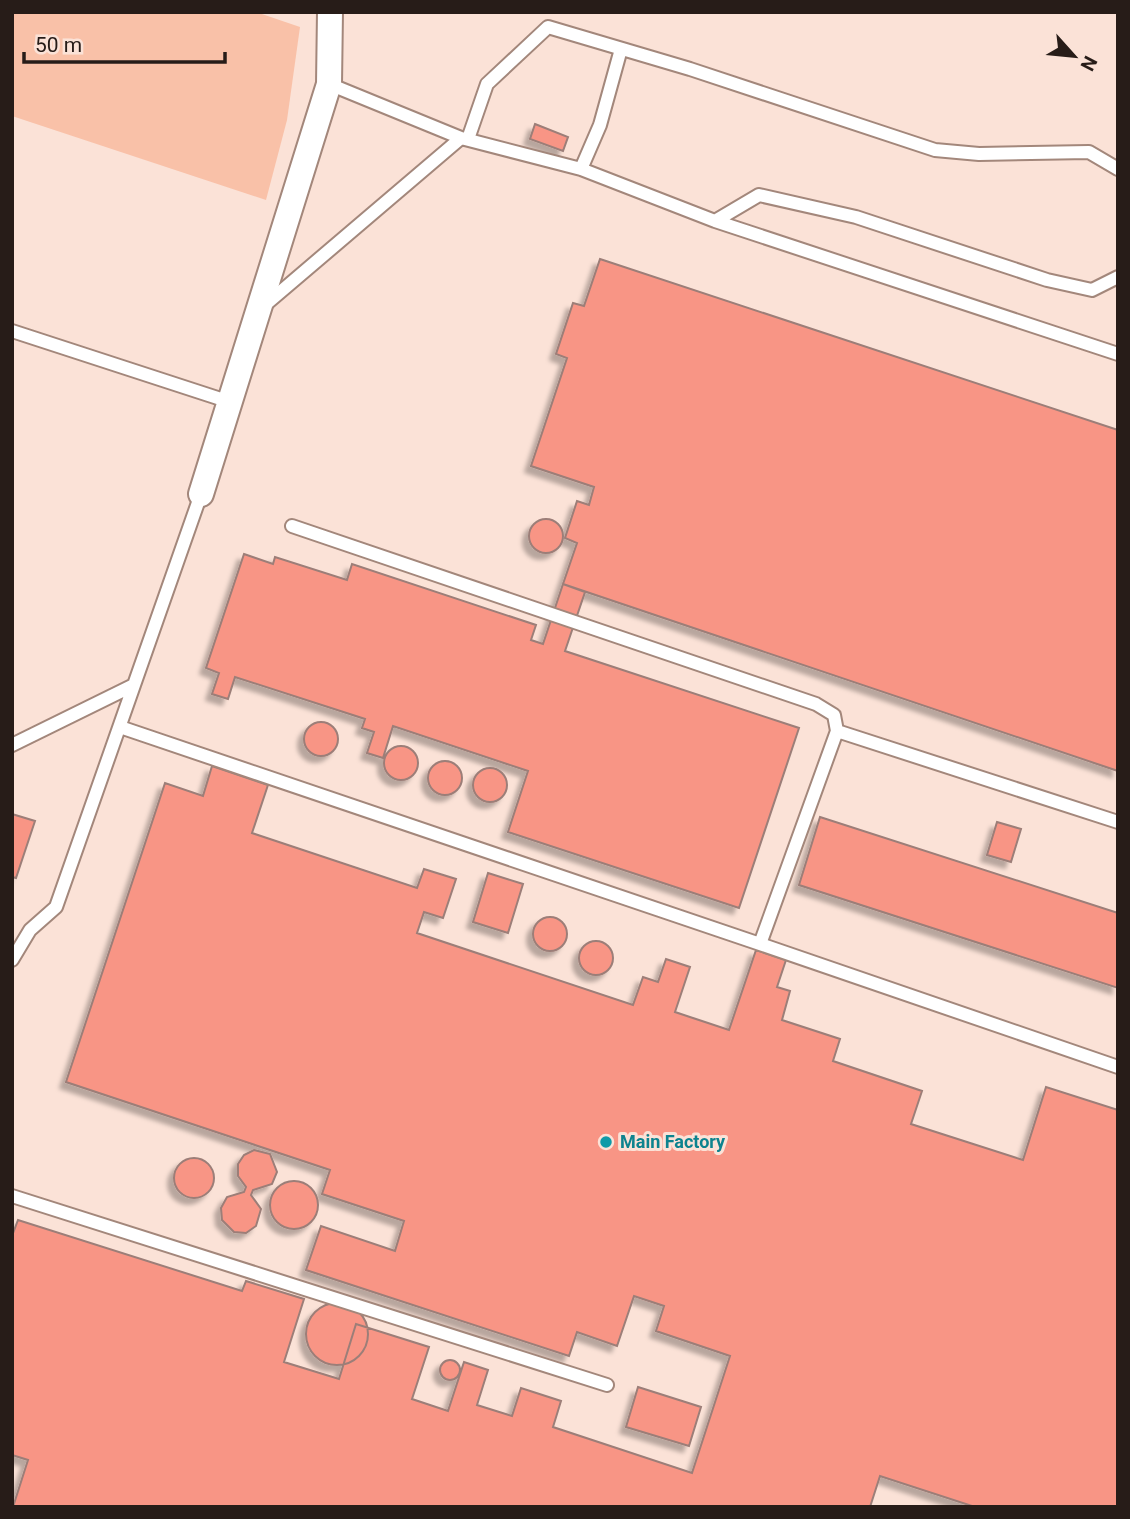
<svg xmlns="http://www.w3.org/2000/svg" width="1130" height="1519" viewBox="0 0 1130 1519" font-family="Roboto,sans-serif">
	<defs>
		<filter id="shadow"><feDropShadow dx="-6" dy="6" stdDeviation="2" flood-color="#0004"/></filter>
	</defs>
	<rect width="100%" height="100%" fill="#fbe2d7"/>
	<path fill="#f9c1a8" d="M12,12H256L300,27L287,120L266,200L12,116Z"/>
	<path fill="#f89585" stroke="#9c7e78" stroke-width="2" filter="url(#shadow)" d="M535,124L568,137L563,151L530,139Z
		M600,259L1118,430V771L563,584L577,543L565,538L577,501L589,505L594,487L531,466L567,358L556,354L573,303L584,306Z
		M529 536a17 17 0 1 1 34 0a17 17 0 1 1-34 0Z
		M244,554L273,564L275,557L347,580L352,564L536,625L531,640L543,644L563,584L585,592L565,651L799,728L739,908L508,832L528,771L393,726L383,758L367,753L374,732L362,728L365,719L235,677L228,699L212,694L219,673L206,668Z
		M304 739a17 17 0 1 1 34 0a17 17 0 1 1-34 0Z
		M384 763a17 17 0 1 1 34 0a17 17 0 1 1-34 0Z
		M428 778a17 17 0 1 1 34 0a17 17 0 1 1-34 0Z
		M212,766L268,785L252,833L417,888L424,869L456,879L443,918L424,912L417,933L633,1005L643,977L658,982L666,959L690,967L675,1012L729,1030L756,950L786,960L777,987L790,991L782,1020L840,1039L833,1061L922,1091L911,1124L1023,1160L1046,1087L1118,1110V1507H975L880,1476L870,1507H13L28,1460L12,1455V1236L18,1220L242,1291L246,1281L304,1299L284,1362L339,1379L356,1324L429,1347L412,1399L448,1411L464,1362L488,1370L477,1405L512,1416L521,1388L561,1401L553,1427L692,1473L730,1356L656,1331L664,1306L634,1296L617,1346L577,1332L569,1356L306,1270L321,1226L395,1251L404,1221L322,1194L330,1170L66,1082L165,783L203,796Z
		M473 785a17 17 0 1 1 34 0a17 17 0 1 1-34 0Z
		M12,814L35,821L16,878L12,877Z
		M820,817L1118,913V988L799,885Z
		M997,822L1021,829L1011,862L987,855Z
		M488,873L523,884L508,933L473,922Z
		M533 934a17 17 0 1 1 34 0a17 17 0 1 1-34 0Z
		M579 958a17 17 0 1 1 34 0a17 17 0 1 1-34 0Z
		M254,1150L270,1154L277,1172L272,1184L253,1190L251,1195L261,1209L256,1226L246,1233L234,1232L222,1220L221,1208L227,1197L244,1192L246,1187L238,1176V1164L244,1155Z
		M174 1178a20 20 0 1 1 40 0a20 20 0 1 1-40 0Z
		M270 1205a24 24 0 1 1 48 0a24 24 0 1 1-48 0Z
		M306 1334a31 31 0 1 1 62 0a31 31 0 1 1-62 0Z
		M440 1370a10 10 0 1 1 20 0a10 10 0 1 1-20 0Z
		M638,1387L701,1407L689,1446L626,1427Z"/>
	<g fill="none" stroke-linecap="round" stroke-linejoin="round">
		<defs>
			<path id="lane" d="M329,84L461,138L581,169L715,221L1118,354
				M468,139L487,84L548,27L690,69L935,150L979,154L1089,152L1118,169
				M581,169L600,125L621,49
				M715,221L759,195L856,217L1047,280L1092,290L1118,277
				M265,305L461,138
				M12,331L230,402
				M292,526L816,704L834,715L837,731
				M120,727L760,944L837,731L1118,822
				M12,745L134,685L201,494
				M760,944L1118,1067
				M12,960L30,930L56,907L134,685
				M12,1196L607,1385"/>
			<path id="street" d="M201,494L329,84L330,12"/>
		</defs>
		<use href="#lane" stroke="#a3877b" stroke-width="16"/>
		<use href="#street" stroke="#a3877b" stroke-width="28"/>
		<use href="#lane" stroke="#fff" stroke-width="12"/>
		<use href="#street" stroke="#fff" stroke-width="24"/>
	</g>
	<circle fill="#0f9aa8" stroke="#fbe2d7" stroke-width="2.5" cx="606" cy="1142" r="7"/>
	<g text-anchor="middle" stroke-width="6" stroke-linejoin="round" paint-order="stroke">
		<g font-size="18" font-weight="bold" fill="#0d838f" stroke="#fbe2d7" text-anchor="start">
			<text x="620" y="1148">Main Factory</text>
		</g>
	</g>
	<rect width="1130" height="1519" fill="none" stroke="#271c18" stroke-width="28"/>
	<g transform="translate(1074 56) rotate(117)" stroke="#fbe2d7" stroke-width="5" paint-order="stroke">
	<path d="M0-5L12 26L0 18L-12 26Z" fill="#271c18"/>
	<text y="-10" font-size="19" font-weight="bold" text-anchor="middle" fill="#271c18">N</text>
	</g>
	<path d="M24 52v10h201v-10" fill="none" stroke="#271c18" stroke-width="3.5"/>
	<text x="35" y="52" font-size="21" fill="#271c18" stroke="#fbe2d7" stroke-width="5" paint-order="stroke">50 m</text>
</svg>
